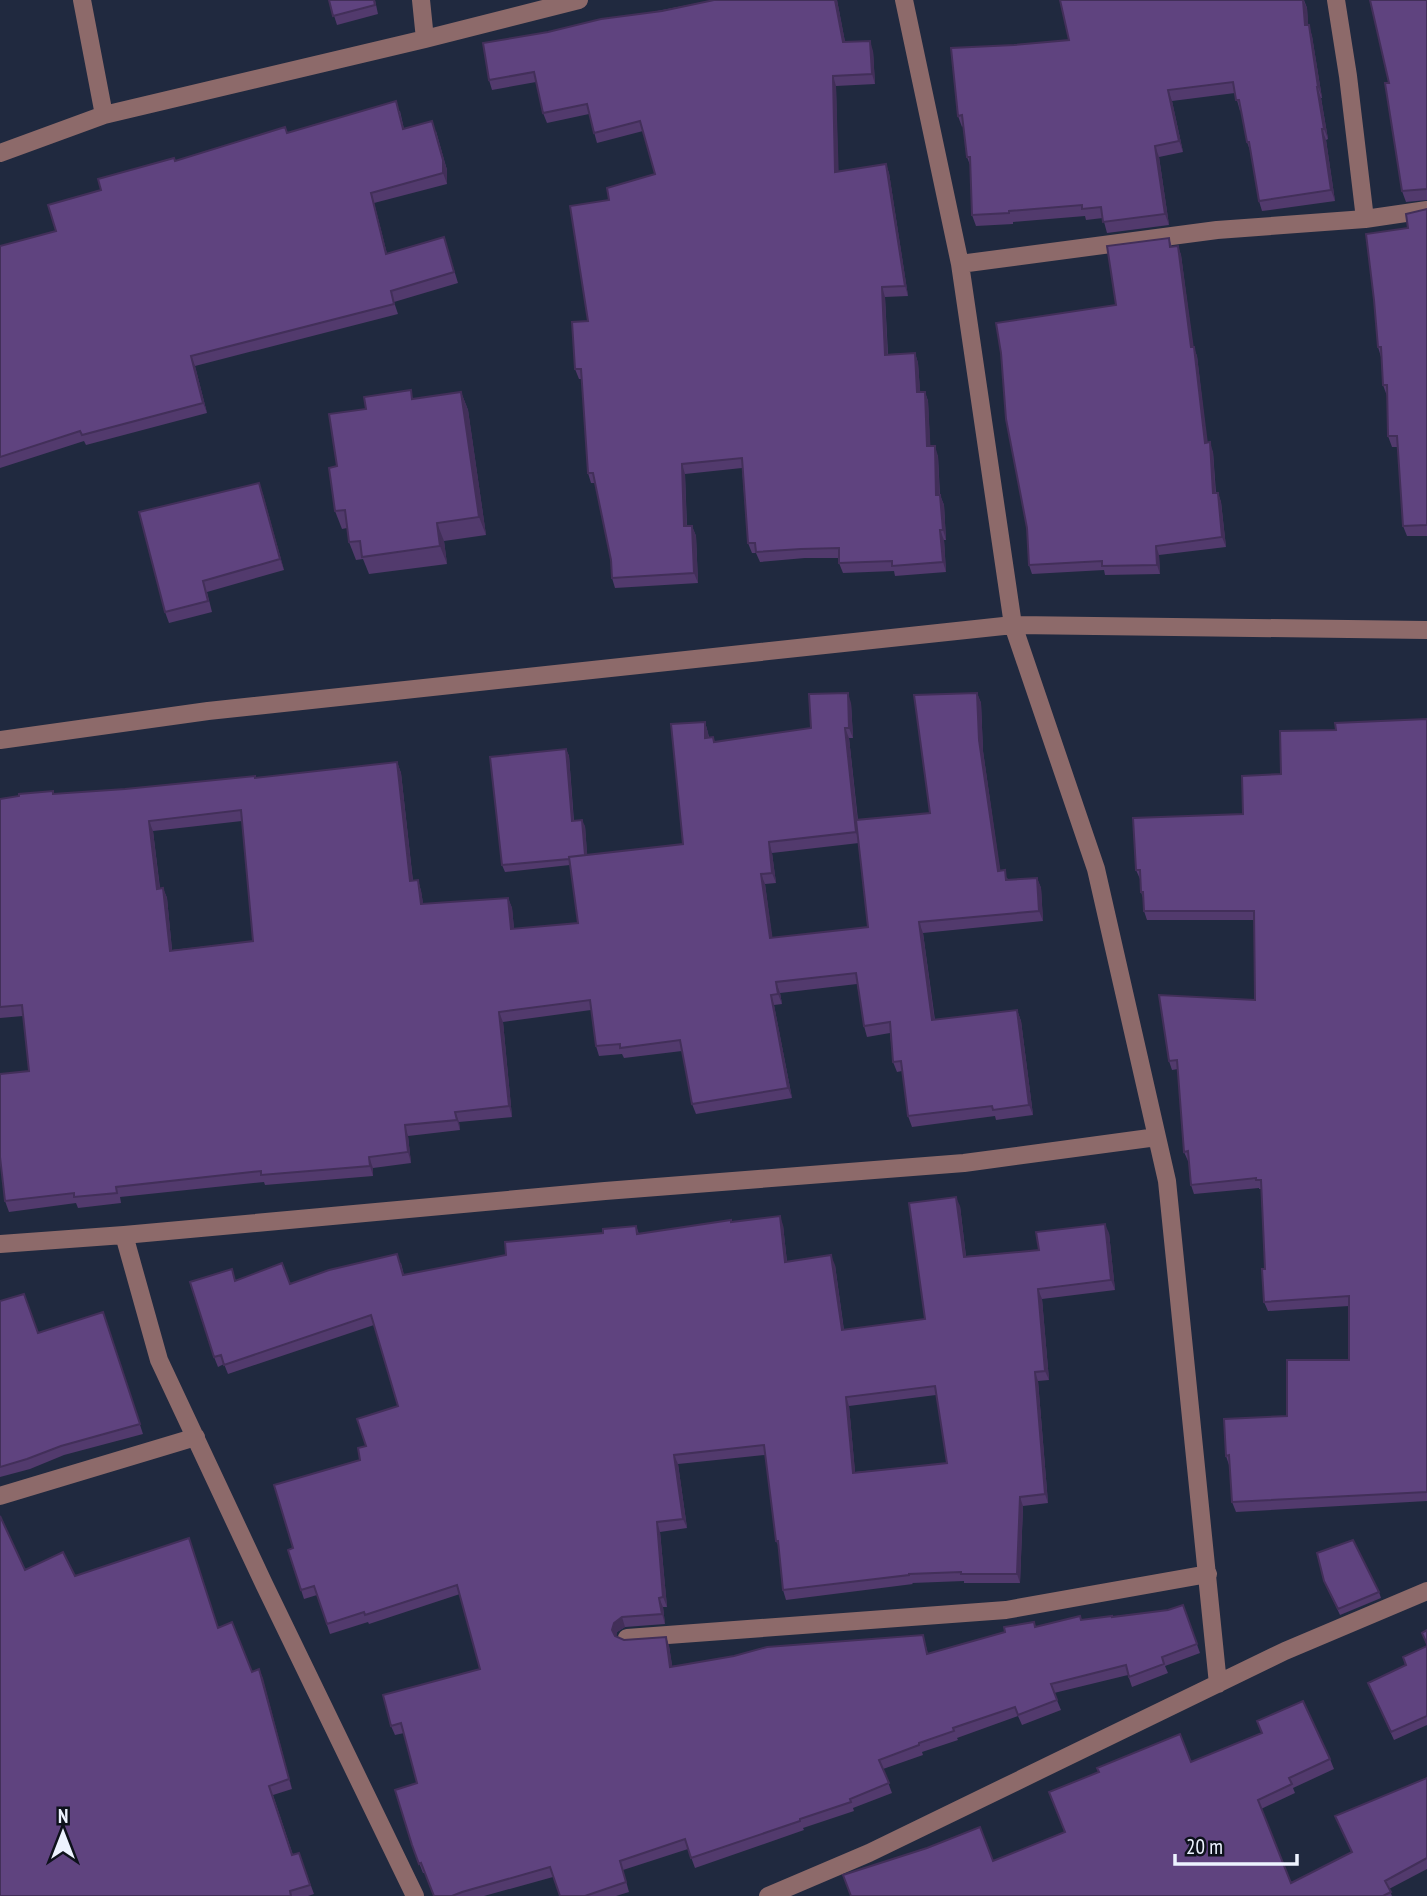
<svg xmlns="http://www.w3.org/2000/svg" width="1427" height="1896" viewBox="0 0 1427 1896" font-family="'PT Sans Narrow',sans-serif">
	<rect width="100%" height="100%" fill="#20293f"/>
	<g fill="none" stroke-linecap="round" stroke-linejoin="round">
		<path stroke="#8d6a6a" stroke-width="18" d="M82,0L104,115
			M421,0L425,39
			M904,0L960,264L1013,625L1096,869L1167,1181L1218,1684
			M1336,0L1348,76L1365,219
			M0,153L104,115L425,39L579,0
			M960,264L1217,230L1365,219L1427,210
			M0,740L208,711L1013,625L1427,630
			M124,1235L159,1360L264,1584L415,1896
			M0,1244L124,1235L605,1191L964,1163L1157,1137
			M0,1496L196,1437
			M627,1638L1006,1610L1208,1574
			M768,1896L869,1853L1285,1651L1427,1591"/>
	</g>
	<path fill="#523a6d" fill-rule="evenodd" d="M329,0H375L378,14L337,25Z
		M714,0H837L845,42L873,51L875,84L836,86L838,171L886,164L889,173L908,296L885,297L888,354L915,353L918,363L920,392H925L928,401L930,446L938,456L940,495L944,505L946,540H944L946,572L895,576L894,571L843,573L839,563V558H805L760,562L756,553H752L748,543L742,468L685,474L687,526H692L696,536L698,583L615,588L612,578L611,560L595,483H591L588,473L582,379H579L575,369L588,321L609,200L655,174L643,131L597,143L589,114L547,123L543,113L536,82L492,90L489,80L548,32Z
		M1060,0H1304L1307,8L1308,25L1312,36L1322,98H1321L1328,139L1326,140L1335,201L1262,211L1259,201L1251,153L1247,142L1241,111H1240L1235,93L1172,101L1183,152L1159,157L1169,225L1107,233L1103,218L1086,220L1085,216L1013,222V224L976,226L972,215L970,165L967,157L963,126L962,127L958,116L1014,45L1069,40Z
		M1427,0V200L1406,202L1402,191L1389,83Z
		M400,111L404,129L436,131L447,170V184L374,203L387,254L444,237L458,283L394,302L398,314L195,366L207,413L86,445L84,441L0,468V246L56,231L101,190L175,161L287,133Z
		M1427,209V536H1407L1403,526L1398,447H1392L1388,436L1387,396L1383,385L1381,357L1378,347L1408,228Z
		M1169,238L1172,247L1178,246L1181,255L1193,347L1197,356L1207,443L1213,452L1216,493H1218L1221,502L1226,547L1159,555L1160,574L1105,575L1104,570L1032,574L1029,565Z
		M461,392L468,410L486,535L444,541L447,564L369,574L363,559L356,560L349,542L347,528L342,529L335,511L337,466L366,409L414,399Z
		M259,483L284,570L207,592L212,612L169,623L165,612Z
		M977,693L981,703L983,751L1000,871L1009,880L1037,878L1041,888L1043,921L923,933L935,1020L1017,1010L1021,1021L1033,1115L996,1120L995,1116L912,1127L908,1116L902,1071L897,1072L893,1062L890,1033L867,1037L864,1026L857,984L780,993L782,1004L774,1005L792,1098L696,1114L692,1104L682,1051L624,1058L622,1054L599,1056L596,1046L591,1010L503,1022L512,1117L459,1122L460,1130L408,1136L411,1163L373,1168V1176L265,1185L264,1182L120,1197L121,1203L78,1208L76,1203L9,1212L5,1201L29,1071L23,1016L0,1018V799L53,791L54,794L125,789L255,776L256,778L397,762L401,773L413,881L418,880L421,891L423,904L508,898L512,908L514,929L578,923L570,865L505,872L502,865L566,749L569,756L574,821L585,826L587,855L683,844L705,722L708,733L709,737L715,742L811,728L851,703L853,738H849L858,820L930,813ZM242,821L253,941L172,950L167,898L163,888H160L153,831ZM859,843L868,927L772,938L765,884L776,883L772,853Z
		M1427,719V1501L1236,1512L1232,1502L1230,1465H1229L1226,1456L1287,1416L1349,1360V1306L1268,1311L1264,1302L1265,1269L1261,1189H1259V1188L1194,1194L1191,1185L1189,1161H1188L1184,1152L1178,1069L1172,1070L1169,1061L1255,1000L1254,920H1147L1144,911L1143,898L1141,892L1140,879L1136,870L1243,814L1281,774L1336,730Z
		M960,1206L966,1256L1039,1250L1109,1233L1115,1290L1042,1299L1049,1380L1038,1381L1048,1503L1023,1506L1020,1583H964V1581L912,1583L913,1584L786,1600L783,1590L779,1547L776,1541L765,1455L678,1464L687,1528L660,1532L667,1607H663L665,1624L625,1627L617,1632L616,1636L624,1640L666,1637L669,1646L672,1666L923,1635L928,1654L1036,1627L1081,1620L1168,1610L1183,1605L1200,1653L1165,1666L1168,1673L1132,1687L1128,1675L1054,1693L1061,1710L1022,1725L1018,1716L957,1738L958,1740L922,1752L923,1755L883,1769L892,1793L853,1808L854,1811L803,1828L804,1830L695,1868L688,1849L623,1870L629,1892L616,1896H560L553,1877L484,1896H434L425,1873H423L412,1845L417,1783L404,1733L395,1735L391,1726L480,1669L460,1594L369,1624L368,1622L330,1634L317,1595L304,1599L288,1550L293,1548L360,1460L366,1446L398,1406L374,1325L228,1374L224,1364L218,1367L214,1357L236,1281L290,1284L401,1263L404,1275L506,1255L603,1233L636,1226L639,1234L732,1222L783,1225L787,1262L835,1265L844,1330L925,1319ZM936,1395L947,1463L855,1472L849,1406Z
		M0,1301L38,1333L103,1312L143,1434L64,1455L30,1469L0,1477Z
		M25,1570L75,1576L218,1628L252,1672L259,1669L292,1789L273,1795L293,1855L299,1853L314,1894L308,1896H0Z
		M1324,1581L1379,1592L1381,1598L1340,1615Z
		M1427,1630V1725L1394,1740L1368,1683L1405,1665L1403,1657L1427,1646L1422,1633Z
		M1257,1721L1330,1759L1334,1769L1293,1788L1295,1793L1261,1809L1291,1883L1352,1853L1335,1816L1427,1778V1869L1389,1889L1392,1896H851L993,1861L1065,1832L1191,1762L1262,1733Z"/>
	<path fill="#422f59" d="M835,0H837L847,52L843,42Z
		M1303,0L1307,8L1309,36L1305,25Z
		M1309,25L1312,36L1322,98L1318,87Z
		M870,41L873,51L875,84L872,74Z
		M833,76L836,86L839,181L835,172Z
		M1317,87L1321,98L1328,139L1324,129Z
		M1168,90L1172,101L1183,152L1179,141Z
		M432,121L447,170V184L443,173Z
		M1322,129L1326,140L1335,201L1331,190Z
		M1155,146L1159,157L1169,225L1165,214Z
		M886,164L889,173L908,296L905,286Z
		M371,193L374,203L390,265L386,254Z
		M1178,246L1181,255L1195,356L1191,347Z
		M882,287L885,297L888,364L885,355Z
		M1194,347L1197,356L1209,452L1205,443Z
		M915,353L918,363L921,402L917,392Z
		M191,356L195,366L207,413L203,403Z
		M461,392L468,410L486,535L479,517Z
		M925,392L928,401L931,456L927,446Z
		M1210,442L1213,452L1216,502L1213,493Z
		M935,446L938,456L940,505L936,495Z
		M682,464L685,474L687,536L684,526Z
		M259,483L263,494L284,570L280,559Z
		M1218,493L1221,502L1226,547L1222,537Z
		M940,495L944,505L946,540L943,530Z
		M437,523L444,541L447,564L440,546Z
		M692,526L696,536L698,583L694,573Z
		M940,530L944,540L946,572L943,562Z
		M1156,546L1159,555L1160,574L1157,565Z
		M848,693L851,703L853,738L849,728Z
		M977,693L981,703L983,751L1002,881L998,871L979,740Z
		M705,722L708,733L709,748L705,738Z
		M845,728L849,738L860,843L856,832Z
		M566,749L569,756L574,827L572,821Z
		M397,762L401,773L414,892L410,881Z
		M582,820L585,826L588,864L586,857Z
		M149,821L153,831L161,899L157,889Z
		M769,842L772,853L776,883L772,873Z
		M761,874L765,884L774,948L770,938Z
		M1037,878L1041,888L1043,921L1039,911Z
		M418,880L421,891L425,914L421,904Z
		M163,888L167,898L173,961L170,951Z
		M508,898L512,908L515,939L511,929Z
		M919,922L923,933L936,1031L932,1020Z
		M776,982L780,993L782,1004L778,994Z
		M771,995L774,1005L792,1098L788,1088Z
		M1017,1010L1021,1021L1033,1115L1029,1105Z
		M499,1012L503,1022L512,1117L509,1106Z
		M455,1112L459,1122L460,1130L457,1120Z
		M405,1125L408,1136L411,1163L408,1152Z
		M369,1157L373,1168V1176L370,1166Z
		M956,1197L960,1206L967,1266L964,1257Z
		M780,1216L783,1225L788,1272L785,1262Z
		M1105,1224L1109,1233L1115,1290L1111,1280Z
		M831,1255L835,1265L845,1339L842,1330Z
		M1038,1289L1042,1299L1049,1380L1045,1371Z
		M1035,1372L1038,1381L1048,1503L1045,1494Z
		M846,1397L849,1406L856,1482L853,1473Z
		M674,1455L678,1464L687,1528L683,1519Z
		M1020,1497L1023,1506L1020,1583L1017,1574Z
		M657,1522L660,1532L667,1607L663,1597Z
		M659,1598L663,1607L665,1624L662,1614Z
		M622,1617L625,1627L617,1632L616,1640L612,1630L614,1623Z
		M666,1637L669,1646L674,1676L670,1667Z
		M259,1669L263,1678L292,1789L289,1779Z"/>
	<path fill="#5f437f" stroke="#422f59" stroke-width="2" fill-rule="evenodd" d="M329,0H374L375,5L333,16Z
		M714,0H835L843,42L870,41L872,74L833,76L835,172L886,164L905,286L882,287L885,355L915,353L917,392H925L927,446H935L936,495H940L943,530H940L943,562L892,566V561L839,563V548L801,549L756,552L755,543H748L742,458L682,464L684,526H692L694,573L612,578L611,560L593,473H588L581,369H575L572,322L588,321L570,206L609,200L607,188L655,174L640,121L594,133L587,104L543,113L534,72L489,80L483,43L548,32L601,19L662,11Z
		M1060,0H1303L1305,25H1309L1318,87H1317L1324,129H1322L1331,190L1259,201L1249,142H1247L1239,100H1236L1233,82L1168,90L1179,141L1155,146L1165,214L1103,222L1101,207L1082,209V205L1009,211V213L972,215L970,157H967L962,115L958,116L951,48L1014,45L1069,40Z
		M1370,0H1427V189L1402,191L1385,83H1389Z
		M396,101L403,129L432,121L443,160V173L371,193L386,254L444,237L454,272L391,291L394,304L191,356L203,403L82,435L80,431L0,457V246L56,231L48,205L101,190L98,179L174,158L175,161L285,127L287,133Z
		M1427,209V525L1403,526L1397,436H1388L1387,385H1383L1381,347H1378L1374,300L1366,234L1408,228L1406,214Z
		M1169,238L1170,247L1178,246L1191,347H1194L1205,443L1210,442L1213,493H1218L1222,537L1156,546L1157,565L1102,566V561L1029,565L1027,528L1006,419L1001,353L996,323L1116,305L1107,246Z
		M411,390L412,399L461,392L479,517L437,523L440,546L362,557L360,541L349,542L345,510L335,511L329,468L337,466L329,414L366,409L364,397Z
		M259,483L280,559L203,581L208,601L165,612L139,512Z
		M848,693L849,728H845L856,832L769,842L772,873L761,874L770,938L868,927L856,820L930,813L914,695L977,693L979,740L998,871L1005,870L1006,880L1037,878L1039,911L919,922L932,1020L1017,1010L1029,1105L993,1110L992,1106L908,1116L901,1061L893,1062L890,1022L864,1026L856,973L776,982L778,994L771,995L788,1088L692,1104L680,1040L620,1048V1044L596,1046L590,1000L499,1012L509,1106L455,1112L457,1120L405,1125L408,1152L369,1157L370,1166L261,1175V1171L116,1187L117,1193L74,1197V1193L5,1201L0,1157V1074L29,1071L22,1005L0,1007V799L19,796V794L53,791V794L125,789L255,776V778L397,762L410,881L418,880L421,904L508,898L511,929L578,923L569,857L683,844L671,724L705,722V738L713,737L714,742L811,728L809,694ZM241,810L253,941L170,951L163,888L157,889L149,821Z
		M1427,719V1492L1232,1502L1229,1455L1226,1456L1224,1419L1287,1416V1360H1349V1296L1264,1302L1262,1269H1265L1261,1180H1256V1178L1191,1185L1188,1151L1184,1152L1177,1060L1169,1061L1159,995L1255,1000L1254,911H1144L1143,892H1141L1140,870H1136L1133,818L1243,814L1242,776L1281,774L1280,731L1336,730L1335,723Z
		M566,749L572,821L582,820L585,855L569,857V859L502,865L490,757Z
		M956,1197L964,1257L1039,1250L1036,1232L1105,1224L1111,1280L1038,1289L1045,1371L1035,1372L1045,1494L1020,1497L1017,1574H961V1572L909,1574V1575L783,1590L778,1541H776L764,1445L674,1455L683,1519L657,1522L663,1597L659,1598L662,1614L622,1617L614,1623L612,1630L615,1636L624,1640L666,1637L670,1667L734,1656L767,1647L923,1635L927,1654L1005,1632L1004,1627L1034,1622L1035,1627L1080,1616L1081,1620L1112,1616V1617L1168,1610L1183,1605L1197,1644L1162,1657L1164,1664L1129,1677L1126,1665L1051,1684L1057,1700L1018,1715L1015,1707L953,1728L954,1731L919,1743V1745L879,1760L889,1783L850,1799L851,1802L800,1819V1821L691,1858L685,1839L620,1861L626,1882L585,1896H560L550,1867L462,1892L452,1896H434L421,1863L419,1864L412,1845L395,1790L417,1783L401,1723L391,1726L383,1695L480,1669L457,1585L365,1615L364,1612L327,1624L314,1586L301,1590L288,1550L293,1548L274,1485L360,1460L358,1448L366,1446L357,1419L398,1406L371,1315L224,1365L221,1355L214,1357L190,1282L232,1269L235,1281L282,1263L290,1284L329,1270L397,1254L403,1275L506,1255L505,1242L603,1233V1229L636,1226L637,1234L731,1220V1222L780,1216L785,1262L831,1255L842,1330L925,1319L909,1203ZM935,1386L947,1463L853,1473L846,1397Z
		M24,1294L38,1333L103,1312L140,1424L61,1446L27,1459L0,1467V1301Z
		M0,1516L25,1570L63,1552L75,1576L189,1538L218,1628L232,1622L252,1672L259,1669L289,1779L269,1786L292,1855L299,1853L310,1885L290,1891L291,1896H0Z
		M1353,1540L1379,1592L1338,1609L1324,1581L1317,1553Z
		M1427,1630V1644L1422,1633Z
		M1427,1646V1716L1391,1732L1368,1683L1406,1665L1403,1657Z
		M1303,1701L1330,1759L1289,1778L1292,1784L1258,1800L1291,1883L1352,1852L1335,1816L1427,1778V1858L1385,1881L1391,1892L1383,1896H851L843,1875L927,1848L980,1827L993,1861L1065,1832L1049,1792L1099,1772L1097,1768L1180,1734L1191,1762L1262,1733L1257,1721Z"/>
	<g transform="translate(63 1833)" stroke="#0e121c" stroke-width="5" paint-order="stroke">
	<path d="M0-5L12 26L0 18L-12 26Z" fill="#edf3ff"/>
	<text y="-10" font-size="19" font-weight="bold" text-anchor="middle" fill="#edf3ff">N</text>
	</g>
	<path d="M1175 1854v10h122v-10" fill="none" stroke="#edf3ff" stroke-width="3.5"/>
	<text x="1186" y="1854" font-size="21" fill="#edf3ff" stroke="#0e121c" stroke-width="5" paint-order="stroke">20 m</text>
</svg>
